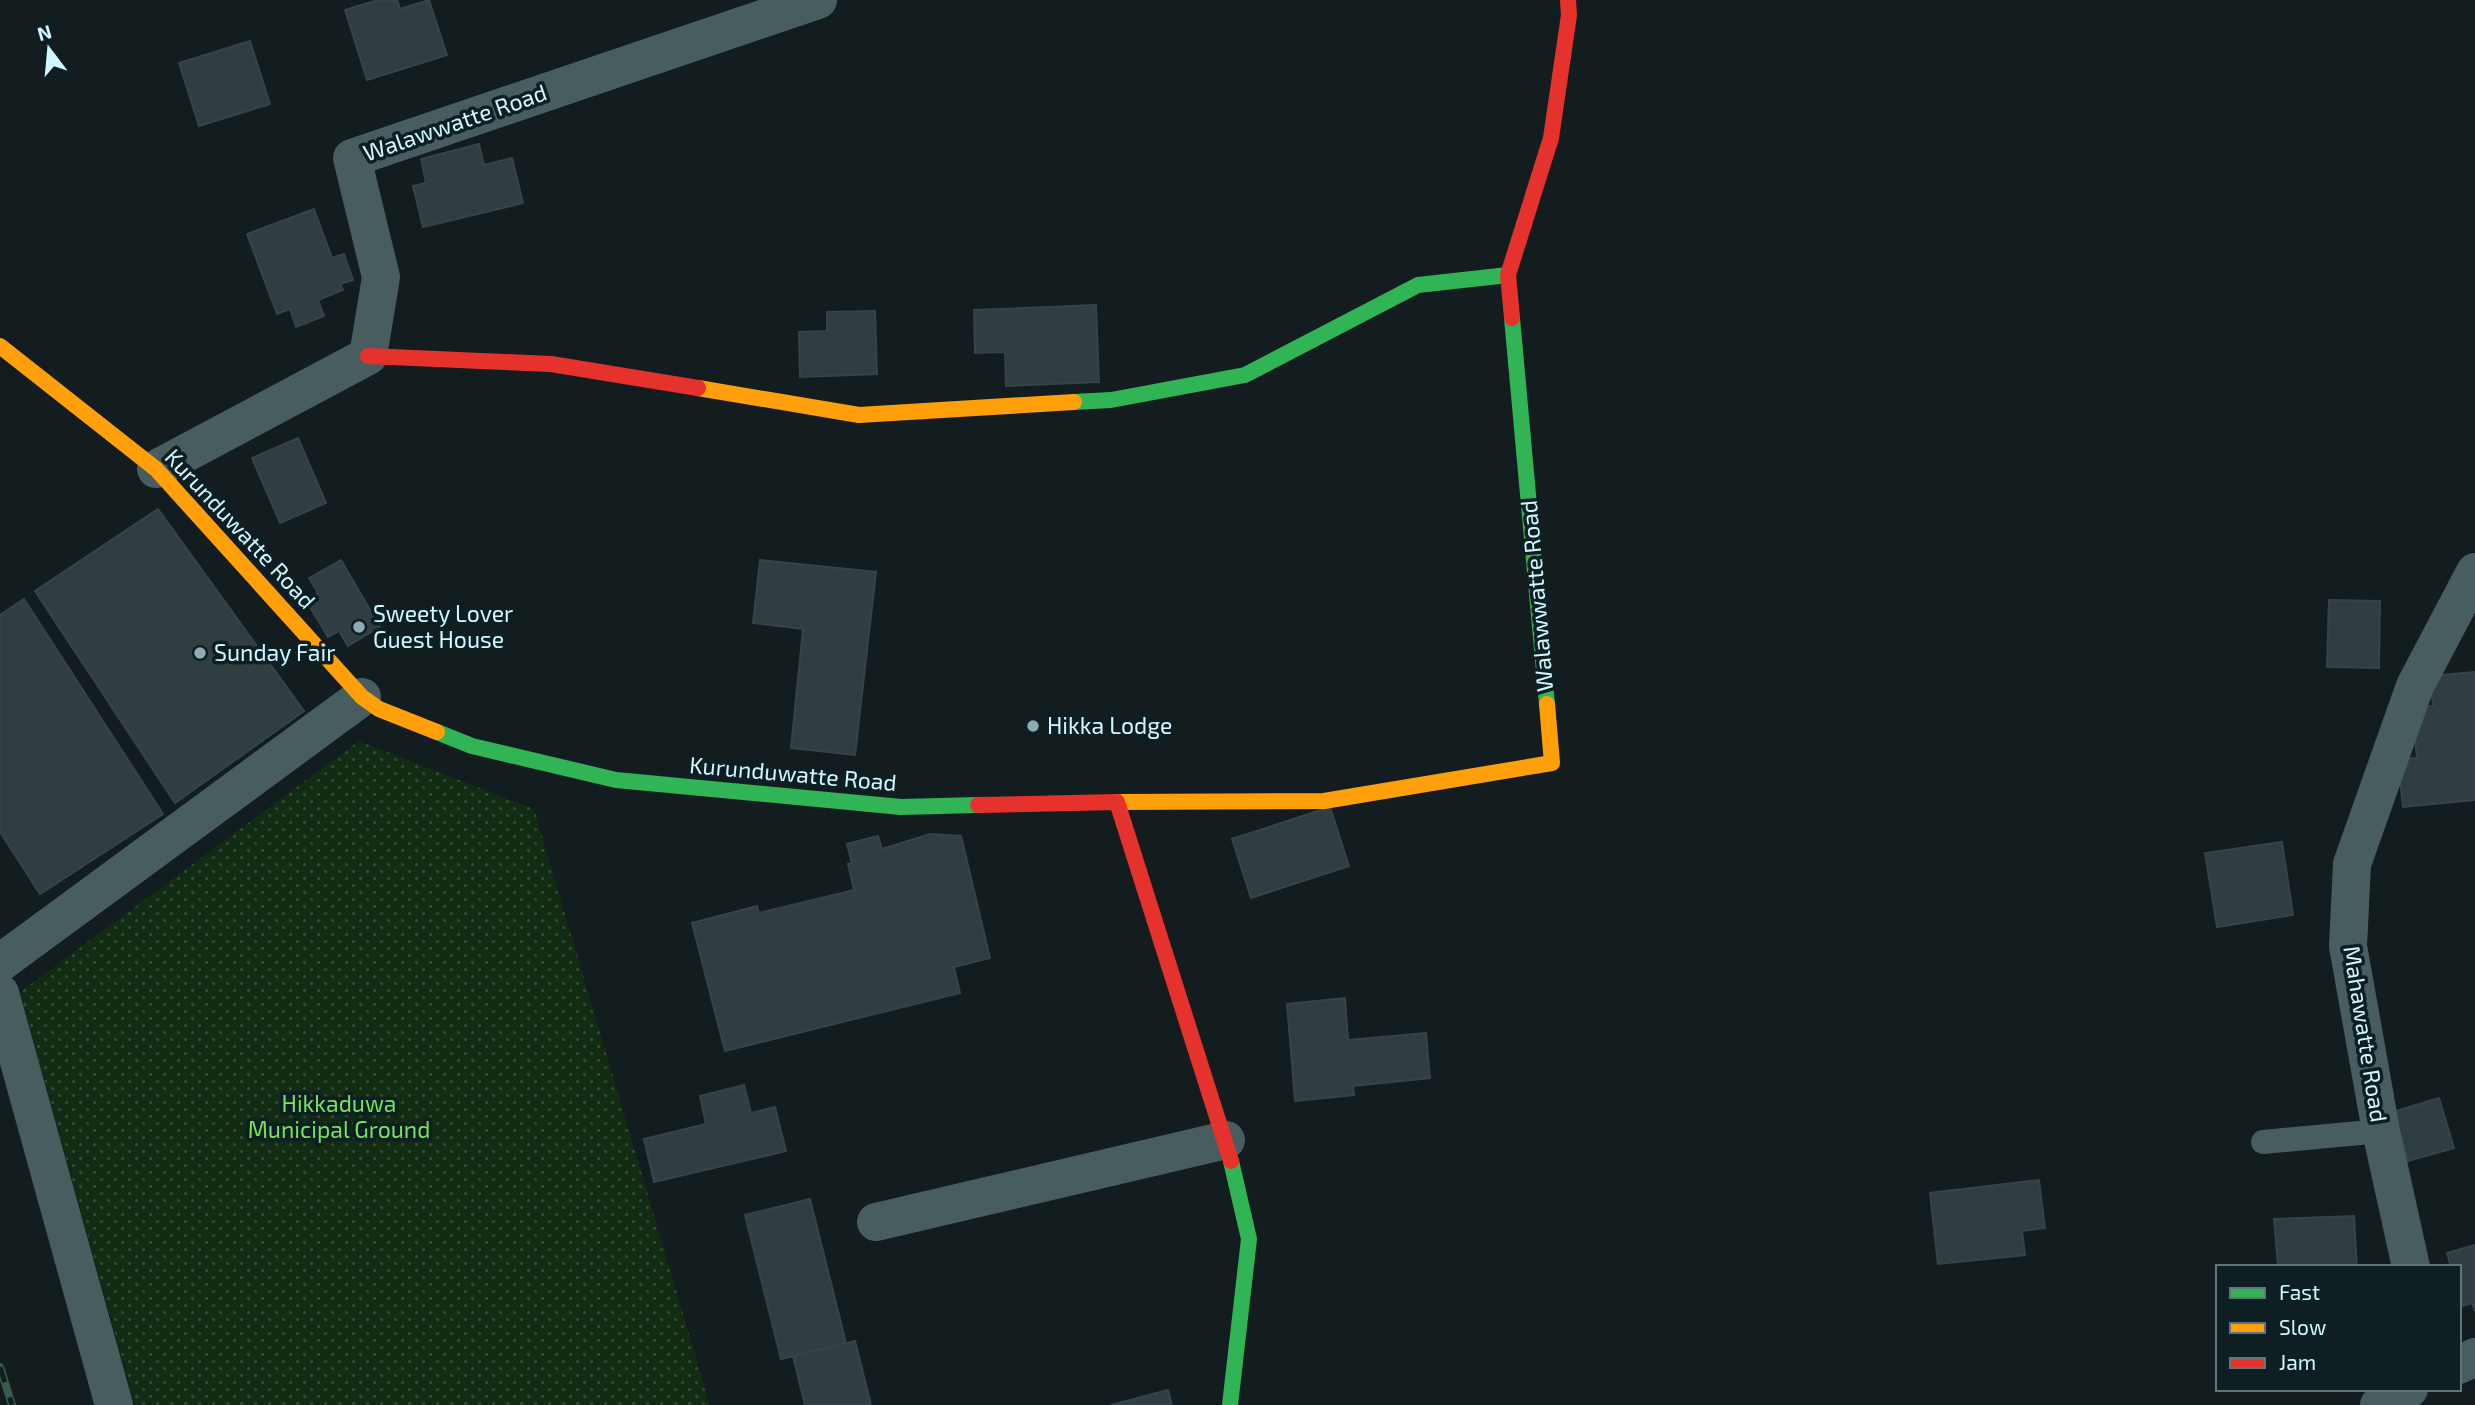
<svg xmlns="http://www.w3.org/2000/svg" width="2475" height="1405" viewBox="0 0 2475 1405" font-family="'Exo 2',sans-serif">
	<defs>
		<pattern id="grass-dots" width="8" height="8" patternUnits="userSpaceOnUse" patternTransform="scale(1.75)"><rect width="8" height="8" fill="#112c13"/><path d="M2 2h.1M6 6h.1" fill="none" stroke="#334b36" stroke-width="1.8" stroke-linecap="round"/></pattern>
	</defs>
	<rect width="100%" height="100%" fill="#131c1f"/>
	<path fill="url(#grass-dots)" d="M359,741L534,809L710,1405H135L20,992Z"/>
	<path fill="#303e41" stroke="#35444a" stroke-width="2" d="M378,0H397L400,9L429,0L447,55L367,80L345,10Z
		M250,41L270,104L199,126L179,63Z
		M479,144L484,165L512,158L523,203L423,227L413,186L426,183L421,159Z
		M314,209L332,258L344,254L353,280L340,284L343,290L318,300L324,316L296,327L290,309L277,314L247,234Z
		M1096,305L1099,382L1006,386L1005,352L975,353L974,310Z
		M875,311L877,374L800,377L799,332L827,331V312Z
		M298,438L326,503L280,523L252,458Z
		M158,509L304,711L175,803L35,591Z
		M341,560L380,627L348,646L339,631L328,637L305,599L318,593L309,578Z
		M760,560L876,572L855,755L791,748L803,629L753,623Z
		M24,599L163,814L40,894L0,832V615Z
		M2329,600L2380,601L2379,668L2327,667Z
		M2475,672V800L2403,807L2398,759L2417,758L2412,708L2433,706L2430,676Z
		M1330,807L1349,866L1251,898L1232,839Z
		M930,834L961,836L990,958L954,967L960,993L725,1051L692,923L757,906L759,913L854,890L848,864L852,863L847,844L878,836L882,849Z
		M2282,842L2293,915L2217,927L2205,853Z
		M1345,998L1348,1040L1426,1033L1430,1078L1353,1086L1354,1095L1295,1101L1287,1004Z
		M744,1085L751,1113L775,1107L786,1151L654,1182L644,1139L706,1124L700,1096Z
		M2439,1098L2454,1148L2408,1161L2393,1112Z
		M2039,1180L2045,1228L2022,1231L2025,1255L1938,1264L1930,1193Z
		M810,1199L846,1343L781,1359L745,1215Z
		M2354,1216L2357,1267H2278L2274,1219Z
		M2475,1245V1311L2472,1303L2463,1306L2459,1293V1267H2451L2447,1253Z
		M855,1341L871,1405H805L793,1356Z
		M1168,1390L1172,1405H1111Z"/>
	<g fill="none" stroke-linecap="round" stroke-linejoin="round">
		<path stroke="#485d60" stroke-width="24" d="M2263,1142L2381,1131"/>
		<path stroke="#485d60" stroke-width="38" d="M156,469L368,356L381,277L352,158L818,0
			M0,963L362,697
			M0,993L114,1405
			M876,1222L1226,1140
			M2411,1267L2381,1131L2348,946L2352,864L2415,686L2475,572
			M2459,1365L2475,1357
			M2379,1405L2409,1389"/>
		<path stroke="#30b455" stroke-width="16" d="M1512,318L1547,704
			M1074,402L1111,400L1245,375L1418,285L1508,275
			M437,732L472,746L616,780L901,807L978,805
			M1230,1405L1249,1239L1231,1161"/>
		<path stroke="#ff9f0a" stroke-width="16" d="M0,346L156,469L362,697L379,709L437,732
			M698,388L859,415L1074,402
			M1117,802L1324,801L1552,763L1547,704"/>
		<path stroke="#e5322d" stroke-width="16" d="M1512,318L1508,275L1551,138L1569,15L1568,0
			M368,356L551,364L698,388
			M978,805L1117,802L1231,1161"/>
		<defs>
			<path id="rail" d="M0,1367L12,1405"/>
		</defs>
		<use href="#rail" stroke="#385b4a" stroke-width="8"/>
		<use href="#rail" stroke="#0e1f24" stroke-width="5" stroke-dasharray="16" stroke-linecap="butt"/>
	</g>
	<g fill="#8eabb1" stroke="#0e1f24" stroke-width="2.5">
		<circle cx="359" cy="627" r="7"/>
		<circle cx="200" cy="653" r="7"/>
		<circle cx="1033" cy="726" r="7"/>
	</g>
	<g text-anchor="middle" stroke-width="7" stroke-linejoin="round" paint-order="stroke">
		<g font-size="23" fill="#d1f8ff" stroke="#0e1f24">
			<text transform="translate(455 123) rotate(-19)" y="8">Walawwatte Road</text>
			<text transform="translate(240 529) rotate(47)" y="8">Kurunduwatte Road</text>
			<text transform="translate(1537 596) rotate(-95)" y="8">Walawwatte Road</text>
			<text transform="translate(793 774) rotate(5)" y="8">Kurunduwatte Road</text>
			<text transform="translate(2365 1034) rotate(81)" y="8">Mahawatte Road</text>
		</g>
		<g font-size="23" fill="#d1f8ff" stroke="#0e1f24" text-anchor="start">
			<text x="373" y="622">Sweety Lover<tspan x="373" dy="26">Guest House</tspan></text>
			<text x="214" y="661">Sunday Fair</text>
			<text x="1047" y="734">Hikka Lodge</text>
		</g>
		<g font-size="23" fill="#77e25a" stroke="#0e1f24">
			<text x="339" y="1112">Hikkaduwa<tspan x="339" dy="26">Municipal Ground</tspan></text>
		</g>
	</g>
	<rect x="2216" y="1265" width="245" height="126" fill="#0e1f24" stroke="#5c767c" stroke-width="2"/>
	<rect x="2230" y="1288" width="35" height="10" fill="#30b455" stroke="#5c767c" stroke-width="2"/>
	<text x="2279" y="1300" font-size="21" fill="#d1f8ff">Fast</text>
	<rect x="2230" y="1323" width="35" height="10" fill="#ff9f0a" stroke="#5c767c" stroke-width="2"/>
	<text x="2279" y="1335" font-size="21" fill="#d1f8ff">Slow</text>
	<rect x="2230" y="1358" width="35" height="10" fill="#e5322d" stroke="#5c767c" stroke-width="2"/>
	<text x="2279" y="1370" font-size="21" fill="#d1f8ff">Jam</text>
	<g transform="translate(49 49) rotate(344)" stroke="#0e1f24" stroke-width="5" paint-order="stroke">
	<path d="M0-5L12 26L0 18L-12 26Z" fill="#d1f8ff"/>
	<text y="-10" font-size="19" font-weight="bold" text-anchor="middle" fill="#d1f8ff">N</text>
	</g>
</svg>
